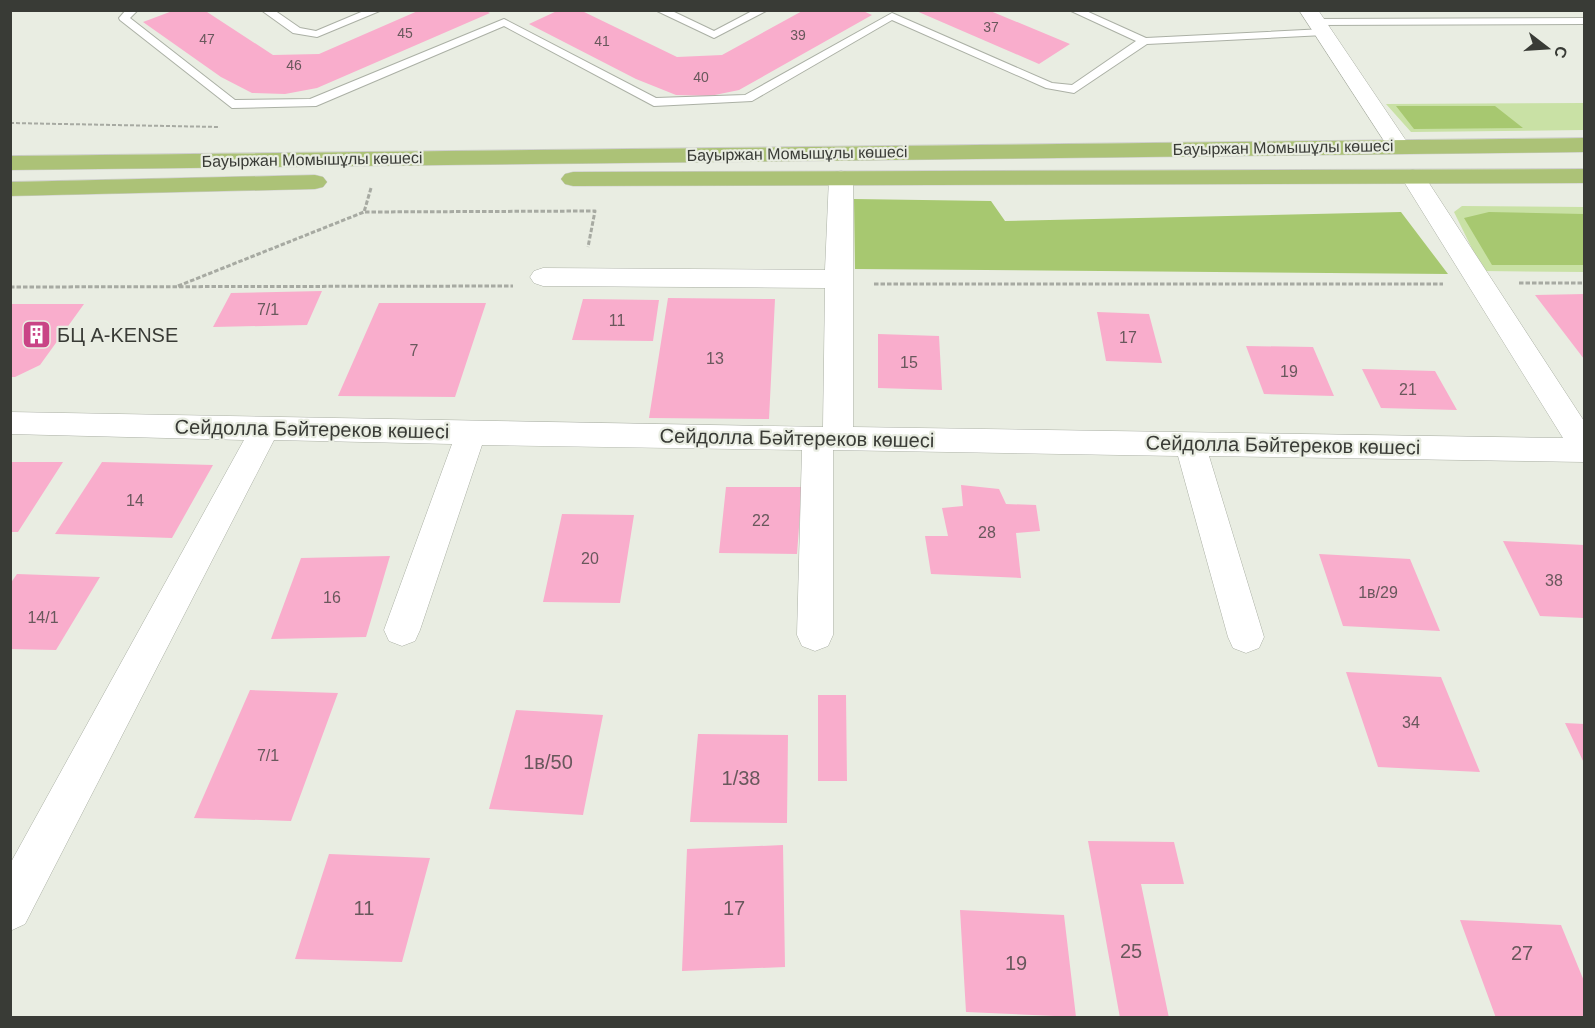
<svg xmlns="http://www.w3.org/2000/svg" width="1595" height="1028" viewBox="0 0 1595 1028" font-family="Helvetica,sans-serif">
	<rect width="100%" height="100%" fill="#e9ede2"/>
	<path fill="#c9e1a5" d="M1584,103V130L1411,132L1386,104Z
		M1462,206L1584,207V272L1483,271L1454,212Z"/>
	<path fill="#a7c870" d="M1396,106H1495L1523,128L1414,129Z
		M854,199L991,201L1005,221L1401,212L1448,274L855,269Z
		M1489,212L1584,214V265H1492L1464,218Z"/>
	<path fill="#f9adcc" d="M175,10H204L273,55L319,54L420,10H484L490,13L317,88L285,94L252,93L221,77L143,22Z
		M559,10H580L677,57L722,55L804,10H861L872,15L739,90L710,96L676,95L636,79L529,24Z
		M914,10H988L1070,44L1039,64Z
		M322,291L307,325L213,327L231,293Z
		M1584,294V359L1535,295Z
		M668,298L775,299L769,419L649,418Z
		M583,299L659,300L653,341L572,340Z
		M379,303H486L455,397L338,396Z
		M10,304H84L40,365L15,377H10Z
		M1097,312L1149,314L1162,363L1106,361Z
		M878,334L939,336L942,390L878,388Z
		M1246,346L1313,347L1334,396L1264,394Z
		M1362,369L1435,371L1457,410L1381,408Z
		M10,462H63L18,532H10Z
		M102,462L213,465L172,538L55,534Z
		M961,485L999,489L1006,504L1036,505L1040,531L1016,533L1021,578L931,574L925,536H948L942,508L963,506Z
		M726,487H802L797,554L719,553Z
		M562,514L634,515L620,603L543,602Z
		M1503,541L1584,545V618L1540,616Z
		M1319,554L1410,559L1440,631L1343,626Z
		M390,556L366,637L271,639L301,558Z
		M17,574L100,577L56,650L10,649V584Z
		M1346,672L1441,677L1480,772L1378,767Z
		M250,690L338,693L291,821L194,818Z
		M818,695H846L847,781H818Z
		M516,710L603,715L583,815L489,809Z
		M1565,723L1584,724V763Z
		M698,734L788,735L787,823L690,822Z
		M1088,841L1174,842L1184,884H1141L1169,1018H1120Z
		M783,845L785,967L682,971L687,849Z
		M329,854L430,858L402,962L295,959Z
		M960,910L1064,915L1076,1017L966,1012Z
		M1460,920L1561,925L1584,981V1018H1496Z"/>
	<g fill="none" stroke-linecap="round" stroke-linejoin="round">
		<defs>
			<path id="lane" d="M126,10H138L130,18L235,100L310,99L504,19L656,98L745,95L892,13L1052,83L1072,85L1136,41L1069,10H1084L1146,38L1324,29L1329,32L1324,35L1147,44L1074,93L1046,88L892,20L752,101L654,106L504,26L316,106L232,108L120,20L119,18Z
				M261,10H274L300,28L316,31L366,10H382L317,37L293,33Z
				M655,10H670L714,31L754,10H768L714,38Z
				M1584,18V24L1316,25L1311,22L1316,19Z"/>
			<path id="street" d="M1299,10H1318L1409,145L1406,150L1398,152L1390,150Z
				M1413,170L1421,172L1425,177L1584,421V462L1209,456L1264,637L1259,648L1246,653L1233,648L1228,637L1178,456L833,450V635L828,646L815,651L802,646L797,635L802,450L482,445L420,630L415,641L402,646L389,641L384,630L452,444L274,440L25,924L10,931V864L244,440L10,434V412L823,427L825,288L543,286L534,283L530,277L534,271L543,268L825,270L829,178L833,173L841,171L849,173L853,178V427L1563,438L1401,177L1405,172Z"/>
			<path id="primary" d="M1584,138V152L10,170V156Z
				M1584,169V183L573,186L565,184L561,179L565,174L573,172Z
				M315,175L323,177L327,182L323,187L315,189L10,196V182Z"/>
		</defs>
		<use href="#lane" stroke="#abb0a5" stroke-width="2"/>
		<use href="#street" stroke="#abb0a5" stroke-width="1"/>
		<use href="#primary" stroke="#cccccb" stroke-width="1"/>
		<path stroke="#a7aaa2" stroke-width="2" stroke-dasharray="4 2" stroke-linecap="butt" d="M10,123L220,127"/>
		<path stroke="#a7aaa2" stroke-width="3" stroke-dasharray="4.5 2" stroke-linecap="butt" d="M371,188L364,212L595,211L588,247
			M1519,283H1584
			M874,284H1443
			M178,286L364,212
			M10,287L513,286"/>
		<use href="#lane" fill="#fff" fill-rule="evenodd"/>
		<use href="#street" fill="#fff" fill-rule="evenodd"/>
		<use href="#primary" fill="#acc277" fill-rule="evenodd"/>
	</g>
	<defs>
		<symbol id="building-square" viewBox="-11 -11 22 22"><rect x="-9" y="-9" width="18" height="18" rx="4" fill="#c94486" stroke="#e9ede2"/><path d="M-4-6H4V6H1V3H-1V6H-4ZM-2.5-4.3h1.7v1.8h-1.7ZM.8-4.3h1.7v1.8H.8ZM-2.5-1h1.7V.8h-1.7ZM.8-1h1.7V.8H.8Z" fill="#fff"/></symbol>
	</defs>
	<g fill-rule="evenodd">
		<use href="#building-square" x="20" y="318" width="33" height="33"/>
	</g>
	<g text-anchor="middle" stroke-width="4.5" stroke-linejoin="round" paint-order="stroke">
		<g font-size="14" fill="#69585c">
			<text x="991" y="32">37</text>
			<text x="405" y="38">45</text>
			<text x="798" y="40">39</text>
			<text x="207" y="44">47</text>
			<text x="602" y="46">41</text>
			<text x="294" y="70">46</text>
			<text x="701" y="82">40</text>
		</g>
		<g font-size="16" fill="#393b36" stroke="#e9ede2">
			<text transform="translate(1283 147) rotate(-1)" y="6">Бауыржан Момышұлы көшесі</text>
			<text transform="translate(797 153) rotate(-1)" y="6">Бауыржан Момышұлы көшесі</text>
			<text transform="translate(312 159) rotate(-1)" y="6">Бауыржан Момышұлы көшесі</text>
		</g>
		<g font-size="16" fill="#69585c">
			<text x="268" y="315">7/1</text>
			<text x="617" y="326">11</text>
			<text x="1128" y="343">17</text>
			<text x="414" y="356">7</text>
			<text x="715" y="364">13</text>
			<text x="909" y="368">15</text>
			<text x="1289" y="377">19</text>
			<text x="1408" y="395">21</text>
			<text x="135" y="506">14</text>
			<text x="761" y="526">22</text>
			<text x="987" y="538">28</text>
			<text x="590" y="564">20</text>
			<text x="1554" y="586">38</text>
			<text x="1378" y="598">1в/29</text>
			<text x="332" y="603">16</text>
			<text x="43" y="623">14/1</text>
			<text x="1411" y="728">34</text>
			<text x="268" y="761">7/1</text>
		</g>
		<g font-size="20" fill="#393b36" stroke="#e9ede2" text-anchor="start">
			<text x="57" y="342">БЦ A-KENSE</text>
		</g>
		<g font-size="20" fill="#393b36" stroke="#e9ede2">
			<text transform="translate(312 429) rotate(1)" y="7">Сейдолла Бәйтереков көшесі</text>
			<text transform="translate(797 438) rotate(1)" y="7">Сейдолла Бәйтереков көшесі</text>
			<text transform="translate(1283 445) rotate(1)" y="7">Сейдолла Бәйтереков көшесі</text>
		</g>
		<g font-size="20" fill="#69585c">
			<text x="548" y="769">1в/50</text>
			<text x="741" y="785">1/38</text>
			<text x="364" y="915">11</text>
			<text x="734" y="915">17</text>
			<text x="1131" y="958">25</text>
			<text x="1522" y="960">27</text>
			<text x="1016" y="970">19</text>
		</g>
	</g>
	<rect width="1595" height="1028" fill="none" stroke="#393b36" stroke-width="24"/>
	<g transform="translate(1547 48) rotate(107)" stroke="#e9ede2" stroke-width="4.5" paint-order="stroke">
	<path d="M0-4.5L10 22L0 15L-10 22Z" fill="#393b36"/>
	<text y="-9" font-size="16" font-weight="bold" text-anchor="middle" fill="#393b36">С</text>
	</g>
</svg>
